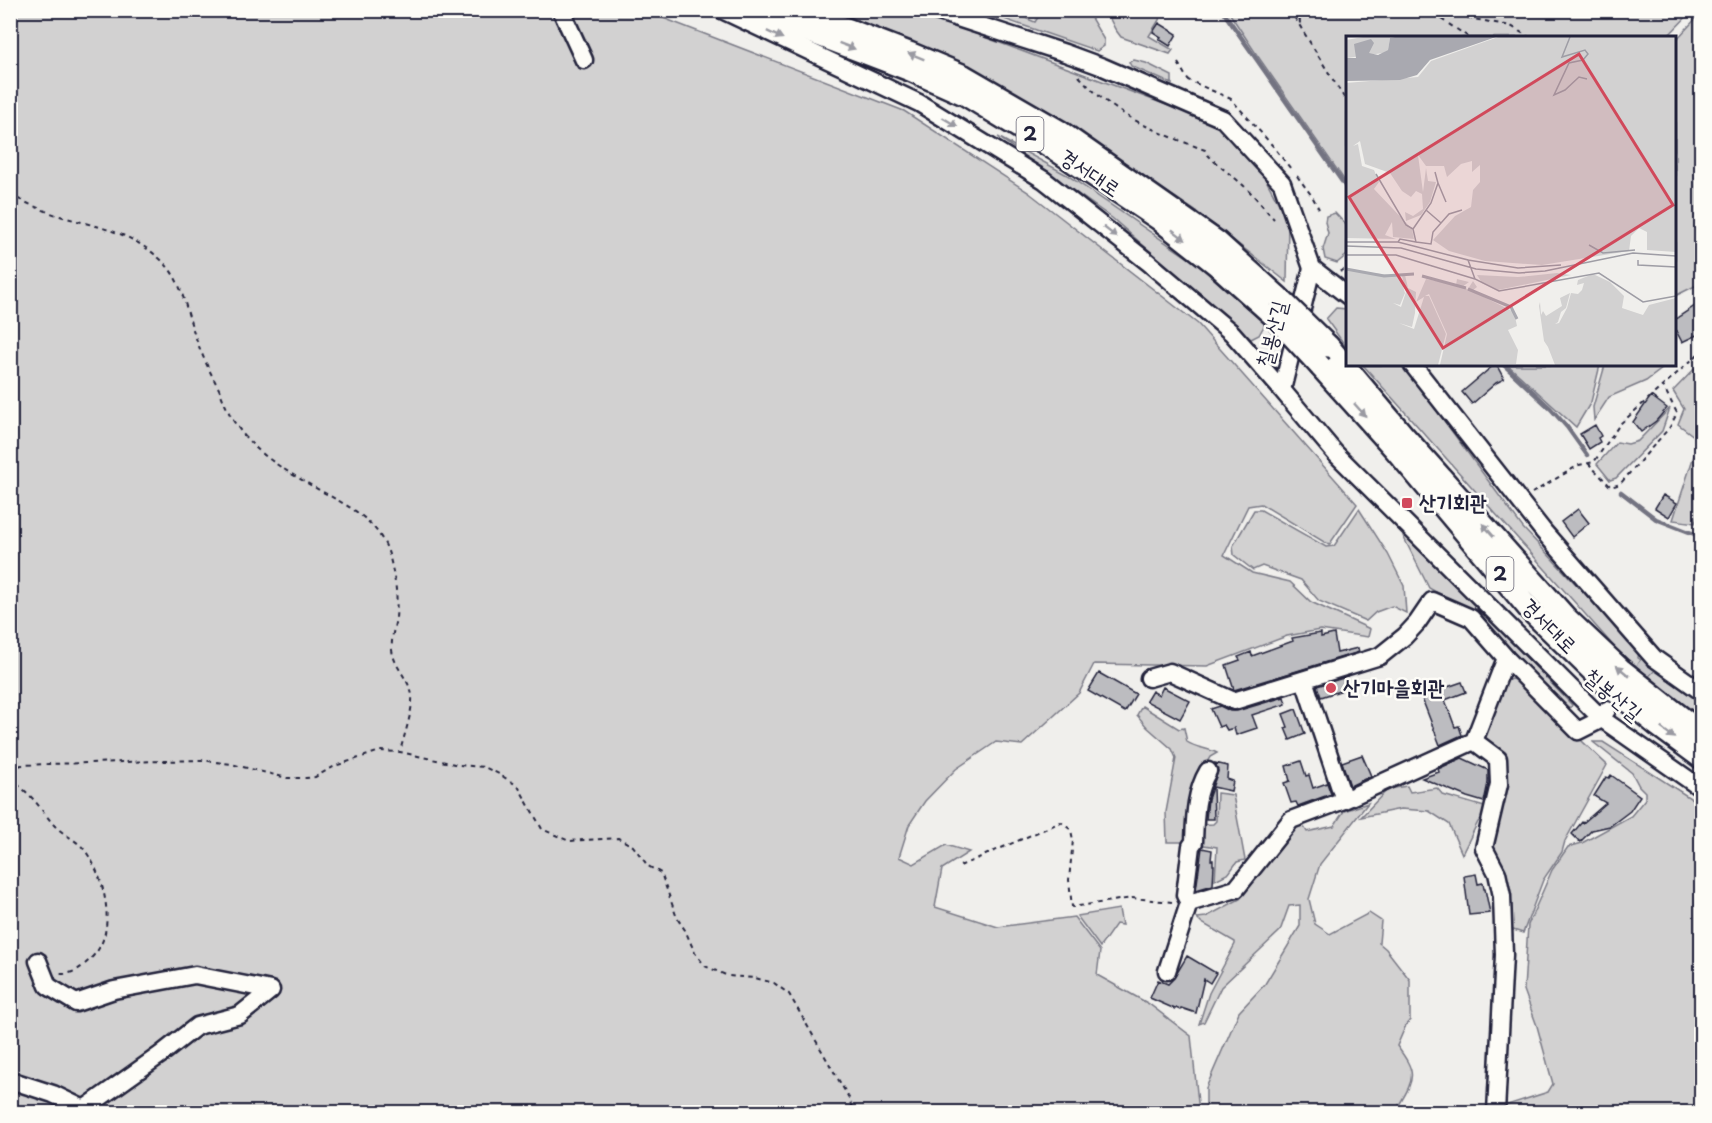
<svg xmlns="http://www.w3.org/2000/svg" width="1712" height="1123" viewBox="0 0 1712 1123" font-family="'Playpen Sans','Poor Story',sans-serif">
	<rect width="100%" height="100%" fill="#f0efec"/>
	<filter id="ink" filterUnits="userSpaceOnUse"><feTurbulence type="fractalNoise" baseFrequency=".0167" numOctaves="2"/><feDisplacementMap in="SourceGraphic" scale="12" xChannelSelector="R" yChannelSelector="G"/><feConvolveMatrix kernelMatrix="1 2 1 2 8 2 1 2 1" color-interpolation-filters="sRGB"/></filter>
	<g filter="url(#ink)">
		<path fill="#d2d1d1" stroke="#7a7a86" stroke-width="1.5" d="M10,11H645L904,111L1028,192L1198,324L1357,504L1329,545L1261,504L1248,506L1224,555L1252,573L1290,582L1311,602L1370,629L1368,637L1320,630L1287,636L1207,666L1094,664L1079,693L1022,745L996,742L956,769L925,801L909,825L899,857L914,864L946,845L969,852L942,869L935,907L998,927L1074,917L1100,951L1097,975L1149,1004L1191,1036L1199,1112H11Z
			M839,11H914L1223,126L1259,167L1288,221L1287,282L1197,212L1075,130L955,63L849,18Z
			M981,11H1008L1035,22L1042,11H1087L1104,40V46L1097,51Z
			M1106,11H1162L1159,20L1149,36L1173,50L1170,54L1121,37L1115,29Z
			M1228,11H1692L1667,37L1348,38L1347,184L1257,55Z
			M1701,13V283L1675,296V41Z
			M1134,60L1146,63L1172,76V84L1131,66L1129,62Z
			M998,137L1067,175L1197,264L1265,324L1259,335L1251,339L1112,218Z
			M1335,213L1348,227L1347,255L1337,263L1325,259L1323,249L1328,233L1325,222L1326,216Z
			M1336,308L1347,309V348L1326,319Z
			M1701,362L1702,502L1695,523L1673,520L1699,440L1678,424L1684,409L1673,391Z
			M1363,365H1403L1523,528L1639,651L1638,658L1641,660L1637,666L1626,660Z
			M1508,365H1600L1591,402L1576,427Z
			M1605,365V364L1667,365L1646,381L1609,397L1594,420L1593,407Z
			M1670,408L1662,431L1616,478L1610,480L1597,464L1617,442L1628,444L1638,441Z
			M1359,509L1388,554L1404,586L1406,613L1392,606L1376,612L1366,621L1319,601L1301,580L1262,566L1253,570L1234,555L1233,546L1254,510H1261L1326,547L1334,546Z
			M1408,534L1572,705L1571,707L1566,708L1517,656L1467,610L1429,588L1403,536Z
			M1657,668L1701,701V716L1671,695L1649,676Z
			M1511,679L1519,681L1607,765L1565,841L1562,852L1543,880L1523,933L1510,929L1507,881L1493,847L1494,834L1507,787L1482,741L1504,682Z
			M1142,706L1179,729L1184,728L1187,742C1196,748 1207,748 1217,753L1210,757L1203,769L1191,842H1167L1166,812L1176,758L1172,749L1147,727L1137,715Z
			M1593,742H1603L1701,805V1112H1503L1504,1106L1548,1092L1553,1084L1537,1026L1524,990L1528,925L1552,870L1568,847L1582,843L1631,816L1645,799V792L1639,786L1632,773Z
			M1407,786L1410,792L1437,788L1443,795L1488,808L1486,815L1478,822L1462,854L1449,824L1429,811L1401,809L1361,817L1388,789Z
			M1217,793L1233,795L1245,860L1237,862L1229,873L1215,880L1217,847L1197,844L1198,825L1213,824L1216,821Z
			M1368,803L1320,864L1309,899L1315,924L1330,934L1369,913L1381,921L1379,943L1386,949L1410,980V1020L1406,1025L1397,1046C1416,1072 1416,1077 1399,1105L1407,1112H1206V1088L1239,1012L1265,984L1300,926V905L1289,906L1280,931L1221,987L1204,1022L1199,1024L1209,993L1235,944V942L1202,923L1197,918L1206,917L1240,899L1294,827L1301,822L1307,832L1334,826L1344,811Z
			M1119,909L1122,925L1116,924L1100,947L1077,916Z"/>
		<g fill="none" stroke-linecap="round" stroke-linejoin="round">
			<path stroke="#737381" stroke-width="4.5" d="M1222,10L1348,190
				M1503,364L1551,409L1567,427L1587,455
				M1621,492L1656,519L1702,537"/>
		</g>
		<path fill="#bcbcc0" stroke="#22223b" stroke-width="1.5" d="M1159,23L1177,34L1170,46L1159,39L1161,37L1153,32Z
			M1701,302V333L1682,342L1674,327V320Z
			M1495,364H1496L1504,379L1496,383L1472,404L1462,392Z
			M1651,396L1667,408L1656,421L1641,432L1633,422Z
			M1595,425L1601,436L1598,438L1600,442L1589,449L1580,434Z
			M1663,495L1677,503L1669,517L1655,508Z
			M1578,509L1589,523L1572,537L1561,522Z
			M1321,633V637L1334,634L1337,653L1358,648L1359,652L1234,690L1226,665L1240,660L1238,657L1251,652L1252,656L1293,641L1292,638Z
			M1099,673L1136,694L1125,712L1088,691Z
			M1343,678L1346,689L1321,697L1317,686Z
			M1462,682L1466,692L1445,700L1455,727L1459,726L1462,735L1440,745L1421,696Z
			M1163,687L1190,701L1180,719L1146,701L1152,691L1159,695Z
			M1284,697L1286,704L1252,715L1257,728L1236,735L1234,728L1227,730L1224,725L1219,727L1211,709L1220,706L1230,711H1237Z
			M1296,709L1305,734L1290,740L1285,728L1288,727L1283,714Z
			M1362,755L1371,776L1350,786L1342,762Z
			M1462,758L1488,770V783L1484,802L1467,797L1422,778L1439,772L1438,769Z
			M1301,761L1306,776L1309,775L1313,788L1327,783L1331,794L1298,806L1296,802L1291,803L1284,783L1290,781L1286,766Z
			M1215,763L1228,766L1227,779L1233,781L1231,791L1213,787L1214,819H1206L1208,799L1218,771Z
			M1611,775L1640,796L1630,811L1610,826L1592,830L1580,842L1572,834L1582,822L1583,823L1606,803L1594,796L1606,777L1609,778Z
			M1202,848L1212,850L1211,860H1213V865H1214L1213,885L1196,890Z
			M1476,874L1478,884L1483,883L1484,889H1485L1490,913L1469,915L1464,876Z
			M1187,956L1216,973L1210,983L1204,979L1196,1013L1181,1008L1180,1010L1176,1008L1175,1009L1150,998L1158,980L1168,984L1174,978Z"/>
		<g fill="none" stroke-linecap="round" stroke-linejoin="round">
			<path stroke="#c7c6c9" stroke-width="16" stroke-dasharray="16 8" stroke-linecap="butt" d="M1626,689L1654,658"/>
			<defs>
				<path id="minor" d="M561,10L584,60
					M722,10L919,103L1044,180L1148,262L1232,333L1282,390
					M933,10L1065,53L1103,67L1223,119L1282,183L1312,268L1282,390L1335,453L1602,719L1702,789
					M1312,268L1348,296
					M1412,364L1544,532L1654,658L1702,692
					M1149,678L1170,672L1234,701L1380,656L1405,636L1417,623L1432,601L1471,618L1506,658
					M1304,680L1344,800
					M1474,741L1498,759L1499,784L1484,848L1497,873L1502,896L1504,955L1496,1112
					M1189,903L1185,895L1191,846L1194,842C1195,817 1195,793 1208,771
					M1167,971L1189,903L1236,889L1291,820L1344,800L1474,741L1506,658L1578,731L1596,722L1607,710
					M10,1080L53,1094L84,1109L160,1055L197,1026L240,1015L271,990L195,975L114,990L76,1003L48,986L38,961"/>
				<path id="major" d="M753,10L910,70L966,95L1056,150L1159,219L1216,264L1273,315
					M797,10L909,53L964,76L1059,131L1217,242L1278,297
					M1328,346L1403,435L1566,618L1620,669L1702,734
					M1321,367L1395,449L1531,611L1604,682L1656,724L1702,758"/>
			</defs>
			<use href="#minor" stroke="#22223b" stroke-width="21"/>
			<use href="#major" stroke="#22223b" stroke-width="26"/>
			<path stroke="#22223b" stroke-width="2" stroke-dasharray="4.5 4.5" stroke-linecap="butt" d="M1290,10L1348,104
				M1299,10L1300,24
				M1363,10L1387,16L1432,13L1470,38
				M1432,13L1437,12L1511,26L1530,38
				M1178,63L1188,80L1231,99L1272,145L1291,169
				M1079,76C1115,117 1155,131 1205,150C1210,161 1234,176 1244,186C1255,196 1264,208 1274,219
				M1297,176L1312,196L1319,209
				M10,195C27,203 43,211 60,216C100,228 126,230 159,258C184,280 184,307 195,335C201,354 210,372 219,389C224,402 229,415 237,426C256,454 286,471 314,487C340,502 367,513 382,539C390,551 392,568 395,582C397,594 397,606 396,618C394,629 391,639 392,650C394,666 406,676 411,691C416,704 403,738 400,752
				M1340,272L1348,267
				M1588,463L1611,487L1620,484L1670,427L1677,413L1663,386
				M1532,493L1579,465L1594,462L1620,424L1693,359L1702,350
				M10,768L22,765L49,764L201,760L231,764L287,778H306L315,777L335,766L380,751L400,752L459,765L484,767L499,774L518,786L542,829L569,841L618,838L633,846L648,866L661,873L677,918L685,930L695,953L705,966L728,976L755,978L774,983L789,994L849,1098L853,1112
				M10,778C18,785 27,792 34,800C41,808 47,817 54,825C62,834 75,839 83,848C104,873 118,929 94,955C85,965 74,975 60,974
				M960,866L1061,822L1071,830L1073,840L1069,880L1072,907L1132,898L1172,902"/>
			<use href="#minor" stroke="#fdfcf7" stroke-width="16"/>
			<use href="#major" stroke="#fdfcf7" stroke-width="21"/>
			<defs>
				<path id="major-bridge" d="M1278,297L1328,346
					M1273,315L1321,367"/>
			</defs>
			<use href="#major-bridge" stroke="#22223b" stroke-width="26" stroke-linecap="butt"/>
			<use href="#major-bridge" stroke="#fdfcf7" stroke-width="21"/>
		</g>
		<defs><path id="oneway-solid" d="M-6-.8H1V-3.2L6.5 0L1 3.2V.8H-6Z" transform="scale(1.5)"/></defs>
		<g fill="#9a9aa2">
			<use href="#oneway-solid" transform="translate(775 35) rotate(25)"/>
			<use href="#oneway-solid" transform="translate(847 46) rotate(21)"/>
			<use href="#oneway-solid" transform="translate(916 56) rotate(-158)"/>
			<use href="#oneway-solid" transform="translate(950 122) rotate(31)"/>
			<use href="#oneway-solid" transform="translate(1110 232) rotate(38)"/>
			<use href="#oneway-solid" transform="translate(1179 235) rotate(38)"/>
			<use href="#oneway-solid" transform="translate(1360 410) rotate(48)"/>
			<use href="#oneway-solid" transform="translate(1488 530) rotate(-132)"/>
			<use href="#oneway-solid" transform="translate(1623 671) rotate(-140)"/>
			<use href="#oneway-solid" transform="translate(1668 733) rotate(37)"/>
		</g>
	</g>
	<g fill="#d1495b" stroke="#fdfcf7" stroke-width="2">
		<rect x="1401" y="497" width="12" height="12" rx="3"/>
		<circle cx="1331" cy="688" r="6"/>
	</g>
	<g text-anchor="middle" stroke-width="5" stroke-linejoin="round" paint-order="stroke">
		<g fill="#fdfcf7" stroke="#646373" stroke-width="1.5">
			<rect x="1016.5" y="117" width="27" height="34" rx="4.5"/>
			<rect x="1486.5" y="557" width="27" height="34" rx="4.5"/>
		</g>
		<g font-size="20" font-weight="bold" fill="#22223b">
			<text x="1030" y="141">2</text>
			<text x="1500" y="581">2</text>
		</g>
		<g font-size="21" fill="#22223b" stroke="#fdfcf7">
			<text transform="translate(1090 173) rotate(34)" y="7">경서대로</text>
			<text transform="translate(1272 334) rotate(-76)" y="7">칠봉산길</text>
			<text transform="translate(1549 626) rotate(45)" y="7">경서대로</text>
			<text transform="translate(1613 695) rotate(40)" y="7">칠봉산길</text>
		</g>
		<g font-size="21" font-weight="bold" fill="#22223b" stroke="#fdfcf7" text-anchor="start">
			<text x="1419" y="510">산기회관</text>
			<text x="1343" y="695">산기마을회관</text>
		</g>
	</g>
	<g transform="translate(1346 36)">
		<rect width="330" height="330" fill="#f0efec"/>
		<path d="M17,1H49L44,2L42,14L37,17L1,22L0,4ZM152,1H330V216L301,214V196L293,192L285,200L283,215L196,229L139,225L103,215L87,204L109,180L125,171L127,154L134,146V129L126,136V125L115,128L101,141L98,130H80L72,119L77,156L80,132L82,145L90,146L84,166L75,179L60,185L59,176L67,180L77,173L76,158L70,155L65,161L56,155L44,137L19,128L14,105L7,110L12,108L16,130L28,134L33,146L28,153L66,193L68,203L47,201L46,186L39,199L50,203L0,202V47L72,41L85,25ZM0,234L54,240L59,257L54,269L47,267L55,271L60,256L56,240L59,239L62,252L70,256L69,277L66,291L53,287L68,293L78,261L70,266L80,243L110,249L111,243L123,246L116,251L122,253L127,245L131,251L126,255L168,276L171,290L162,294L172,314L170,328L94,329L101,298L83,258L79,260H83L100,298L92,329H0ZM211,237L225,239L152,254L136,247L131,239L172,241ZM247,238L264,246L278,260L276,272L297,279L303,269L330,262V329H209L202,311L206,300L202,311L198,305L193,270L194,266L195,279L197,275L200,280L216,270L214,262L224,257L220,272L215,276L212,286L209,288L213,287L221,272L225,257L232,258L236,254L238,247L231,249L232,244Z" fill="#d2d1d1"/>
		<path d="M49,1H150L84,24L71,39L54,44L0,45V16L1,22H10L8,8L25,3L28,7L23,17L32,19L42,14L44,2Z" fill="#a9a9b0"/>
		<path fill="none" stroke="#a9a9b0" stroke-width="3" d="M0,233L38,240L68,238M76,240L120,252M122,253L165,271L171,283"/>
		<path fill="none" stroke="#9e9da5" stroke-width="1.5" d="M224,1L216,21L239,14L242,18L237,24L223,27L208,59L219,54L233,41L241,43M30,138L60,189L67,193M92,147L100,166M80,174L95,187M0,206H52L122,224L129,243L153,255L253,237L297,266L330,260M52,206L54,203L70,206L67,193L85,167L92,147L89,136M70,206L85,208L87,196L103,178L116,174M243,209L257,217L289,214M0,210L55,212L130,233L173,237L199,235L287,217L330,220M0,219H50L129,243M122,224L172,232L215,229M292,224V229L330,231"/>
		<path fill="#d1495b" fill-opacity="0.15" stroke="#d1495b" stroke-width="3" d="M233,18L327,169L97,312L3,161Z"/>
		<rect width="330" height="330" fill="none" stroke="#22223b" stroke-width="3"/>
	</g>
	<rect width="1712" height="1123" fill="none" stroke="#fdfcf7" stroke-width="36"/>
	<rect x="18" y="18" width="1676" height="1087" fill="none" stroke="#22223b" stroke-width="2" filter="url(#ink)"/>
</svg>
